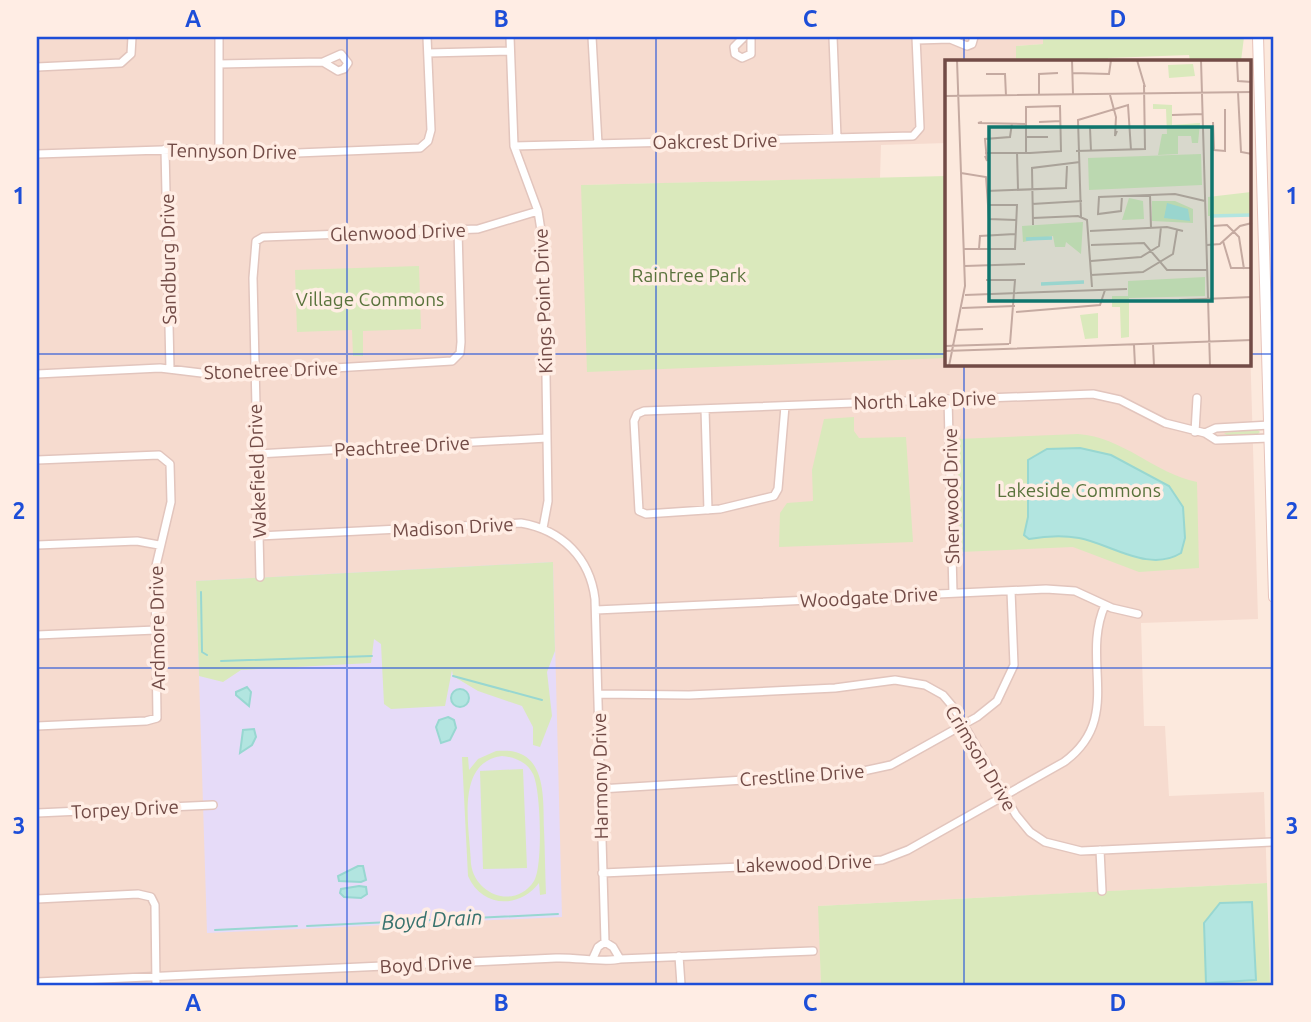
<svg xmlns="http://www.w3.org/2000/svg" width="1311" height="1022" viewBox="0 0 1311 1022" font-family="Ubuntu,sans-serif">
	<rect width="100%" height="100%" fill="#fce9dd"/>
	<path fill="#f6dbcf" d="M37,37H1043L1044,44L1016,46V61H947V143L881,145L880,178L582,185L947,357V364H1250V344L1258,619L1141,623L1144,726H1165L1169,796L1264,792L1267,883L819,906L821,985H37Z"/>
	<path fill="#e6dbf8" d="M553,562L562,917L207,933L196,581Z"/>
	<path fill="#dae9bc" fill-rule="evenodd" d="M1043,37H1244L1241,61H1190L1189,55L1108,58L1107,61H1016V46L1043,44Z
		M947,176V358L587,372L581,185Z
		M419,266L421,329L363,331V356H353L352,330L297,332L295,270Z
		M854,417V431L859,438L906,437L913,542L779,547L780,513L787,503L813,501L812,470L824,419Z
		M1257,429L1260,432L1257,435L1228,436L1224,433Z
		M1078,434C1123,437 1154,473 1197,482L1199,568L1139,572L1073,547L960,552L957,439Z
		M553,562L555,651L547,672L552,716L540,747L533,745V727L522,706L478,691L453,676L452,670L445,706L391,709L384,704L381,644L374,639L371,663L241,670L223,682L199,676L196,581Z
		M496,751C547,746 543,794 544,829C545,851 545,873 546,894L540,895L539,883C519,909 482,908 468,876L462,757H468L469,770L478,759ZM502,756C515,757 527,762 533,774C541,790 543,867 534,881C515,910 475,895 471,864C470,830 454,762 502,756Z
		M523,769L527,868L483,869L480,771Z
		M1267,883L1270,985H821L818,906Z"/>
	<path fill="#b2e5e0" stroke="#98d7d1" stroke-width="2" d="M1080,448L1111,455L1169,486L1183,507L1185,538L1181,553C1149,573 1111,544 1079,538C1062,535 1046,536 1029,539L1024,535L1028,517V460L1047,449Z
		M247,687L251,692L249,706L236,695V692Z
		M451 698a9 9 0 1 1 18 0a9 9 0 1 1-18 0Z
		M448,717L454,720L456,728L450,740L441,743L436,727L439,720Z
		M254,729L256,737L252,745L240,753L243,730Z
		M358,866H363L366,880L361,882L339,881L338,876Z
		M359,886L366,887L367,894L361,898L344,897L340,893L341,889Z
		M1252,902L1256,980L1206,983L1204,923L1220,903Z"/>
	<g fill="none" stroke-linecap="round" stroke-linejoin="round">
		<path stroke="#98d7d1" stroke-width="2" d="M201,592L202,652L207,655
			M221,661L372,656
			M453,676L542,700
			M307,926L558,914
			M215,930L297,926"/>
		<defs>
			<path id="minor" d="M510,37L514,146L538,211L544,250L548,501L543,528
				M592,37L598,144
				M744,37L734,47L735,54L742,58L751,54V37
				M833,37L837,138
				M917,40L950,39L967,46L972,44L974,37
				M428,53L510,51
				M219,64L323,62L338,71L344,69L348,63L341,54L323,62
				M37,67L121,63L131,54L132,37
				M514,146L913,136L920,128L916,37
				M165,149L170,369
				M219,152V37
				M37,154L193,149L245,155L420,148L428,141L431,130L427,37
				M37,374L160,368L218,375L452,361L460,353L461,342L458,230
				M948,399L953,593
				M785,406L778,489L774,496L720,509L646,514L639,511L634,421L637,414L644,411L1093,394L1120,400L1165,423L1205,433L1216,440L1270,438
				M705,409L708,510
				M1195,432L1197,398
				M1205,433L1216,428L1270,425
				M257,454L547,438
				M37,460L159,455L170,464L171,502L155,570L157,718L146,721L37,726
				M259,536L521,523C562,530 590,558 595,599L605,942
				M37,545L137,541L159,545
				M260,577L253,278L256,241L263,237L478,229L538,211
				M596,610L1046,589L1075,591L1112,608L1138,614
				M37,635L156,630
				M598,694L689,695L835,688L895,680L925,685L943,695L954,708L1016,815L1030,832L1045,842L1081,851L1274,842
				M600,789L854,773L891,765L977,717L997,701L1014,665L1011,591
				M37,813L213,805
				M1100,850L1102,891
				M602,873L856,862L882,860L908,850L1064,762C1124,718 1080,661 1105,605
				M37,899L138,894L151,897L155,905L156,985
				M679,956L681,985
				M593,958L598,947L605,942L613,947L620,959
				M37,982L556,958C575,957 605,963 620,959L813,951"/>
			<path id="secondary" d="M1258,37L1274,597"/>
		</defs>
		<use href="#minor" stroke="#e2c5bd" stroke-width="10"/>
		<use href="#secondary" stroke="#e7c3ba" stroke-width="12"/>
		<use href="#minor" stroke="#fff" stroke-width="7"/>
		<use href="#secondary" stroke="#fff" stroke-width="10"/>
	</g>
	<path fill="none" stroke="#1d4ed8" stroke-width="2" stroke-opacity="0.55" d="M347,37V985M656,37V985M964,37V61M37,354H947M1250,354H1274M964,364V985M37,668H1274"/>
	<g text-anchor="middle" stroke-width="7" stroke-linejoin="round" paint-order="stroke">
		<g font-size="19" fill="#724b46" stroke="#ffede4">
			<text transform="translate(715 141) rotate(-1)" y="7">Oakcrest Drive</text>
			<text transform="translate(232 151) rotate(1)" y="7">Tennyson Drive</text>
			<text transform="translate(398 232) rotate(-2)" y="7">Glenwood Drive</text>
			<text transform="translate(168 259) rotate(-91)" y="7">Sandburg Drive</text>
			<text transform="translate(543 301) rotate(-92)" y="7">Kings Point Drive</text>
			<text transform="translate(271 370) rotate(-2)" y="7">Stonetree Drive</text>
			<text transform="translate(925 400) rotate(-2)" y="7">North Lake Drive</text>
			<text transform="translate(402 446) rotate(-3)" y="7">Peachtree Drive</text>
			<text transform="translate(257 471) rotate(-92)" y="7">Wakefield Drive</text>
			<text transform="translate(951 496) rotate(-91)" y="7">Sherwood Drive</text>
			<text transform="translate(453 527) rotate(-3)" y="7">Madison Drive</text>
			<text transform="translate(869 597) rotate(-3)" y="7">Woodgate Drive</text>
			<text transform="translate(157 628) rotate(-91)" y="7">Ardmore Drive</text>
			<text transform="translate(981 758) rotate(59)" y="7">Crimson Drive</text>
			<text transform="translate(802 775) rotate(-4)" y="7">Crestline Drive</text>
			<text transform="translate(600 776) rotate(-91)" y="7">Harmony Drive</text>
			<text transform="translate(125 809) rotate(-3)" y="7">Torpey Drive</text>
			<text transform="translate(804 863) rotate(-2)" y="7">Lakewood Drive</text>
			<text transform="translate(426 964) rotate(-3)" y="7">Boyd Drive</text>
		</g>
		<g font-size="19" fill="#59733c" stroke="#ffede4">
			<text x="689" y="282">Raintree Park</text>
			<text x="370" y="306">Village Commons</text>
			<text x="1079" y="497">Lakeside Commons</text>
		</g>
		<g font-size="21" font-style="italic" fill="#38726d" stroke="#ffede4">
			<text transform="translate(432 920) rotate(-3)" y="7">Boyd Drain</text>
		</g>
	</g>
	<g transform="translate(945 60)">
		<rect width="306" height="306" fill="#fce9dd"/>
		<path d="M248,4L250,16L224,18L223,5ZM208,44L227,45V65L255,63L253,83H247L246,76H233V94L213,95L217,74H222L221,49H208ZM256,94L257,125L144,130L143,98ZM306,132V154L263,156V137ZM184,138L198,141L199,159L177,160ZM207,141H230L248,149V163L207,161ZM138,162L136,194L121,182L120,187H110L108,176L78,182L77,166ZM260,217V236L184,238V277L176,278L175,247H167V236H183V221ZM153,253V278L140,279L135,255Z" fill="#dae9bc"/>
		<path d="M222,143L243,149L245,161L219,158Z" fill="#b2e5e0"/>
		<path fill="none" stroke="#b2e5e0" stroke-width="3.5" d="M265,156L307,155M81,179L107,178M96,224L139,222"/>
		<path fill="none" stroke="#c5aaa1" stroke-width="2" d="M127,0L128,34M192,0L200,27M256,0L265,306M292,0L293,21L307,22M128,13L164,14L166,0M41,14H60L61,36M293,32L296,92L307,94M94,35V14L113,13M165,35L171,57L170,76L172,71M0,36L307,32M227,55L258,54M37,62L33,63L81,64M99,62H94L116,61M268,62L269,90L280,91V49M81,77H103H99M131,91L200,89L199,25M146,91L145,68L171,67M72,92L73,129M40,93H85L116,91L115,46L81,47V92M40,96L42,101L40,79L65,77L67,63M16,113L41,117L44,159L71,160M41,131L121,128L122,106M205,135L206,168M177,136L176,151L153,154L154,137L230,134L260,141M87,144L137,141M136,157L133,60L183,45L186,90M88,158L133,156L142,160L147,227M88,165L87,108L135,102M267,166L282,165L294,177L299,209M145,171L222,167L238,171M278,181L286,208H307M146,185L199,183L222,210H262M262,185L275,184L295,166L307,163M19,189H70L72,145H42M34,189L35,176L70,174M146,201L196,197L214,186L216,167M20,206L80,204M146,215L198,212L228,194L232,170M41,220H70L65,284M20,235L182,229M234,240L307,237M17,248L70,246M71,252L155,245L160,230M12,270L38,269M208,284L209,306M189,285L190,306M0,286L64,284M0,291L307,280M4,306L20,226L12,0"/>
		<path fill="#0f766e" fill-opacity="0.15" stroke="#0f766e" stroke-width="3.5" d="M44,67H267V241H44Z"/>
		<rect width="306" height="306" fill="none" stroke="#724b46" stroke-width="3.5"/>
	</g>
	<rect width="1311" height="1022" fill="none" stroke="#ffede4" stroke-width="77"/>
	<rect x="38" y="38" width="1234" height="946" fill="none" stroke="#1d4ed8" stroke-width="2.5"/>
	<g font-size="23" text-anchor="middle" font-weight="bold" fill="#1d4ed8">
		<text x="193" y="27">A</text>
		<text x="501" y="27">B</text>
		<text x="810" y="27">C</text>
		<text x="1118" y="27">D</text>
		<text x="19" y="204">1</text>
		<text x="1292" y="204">1</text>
		<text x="19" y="519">2</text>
		<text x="1292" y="519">2</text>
		<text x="19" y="834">3</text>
		<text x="1292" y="834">3</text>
		<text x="193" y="1011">A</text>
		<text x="501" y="1011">B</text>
		<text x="810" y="1011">C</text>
		<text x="1118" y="1011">D</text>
	</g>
</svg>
